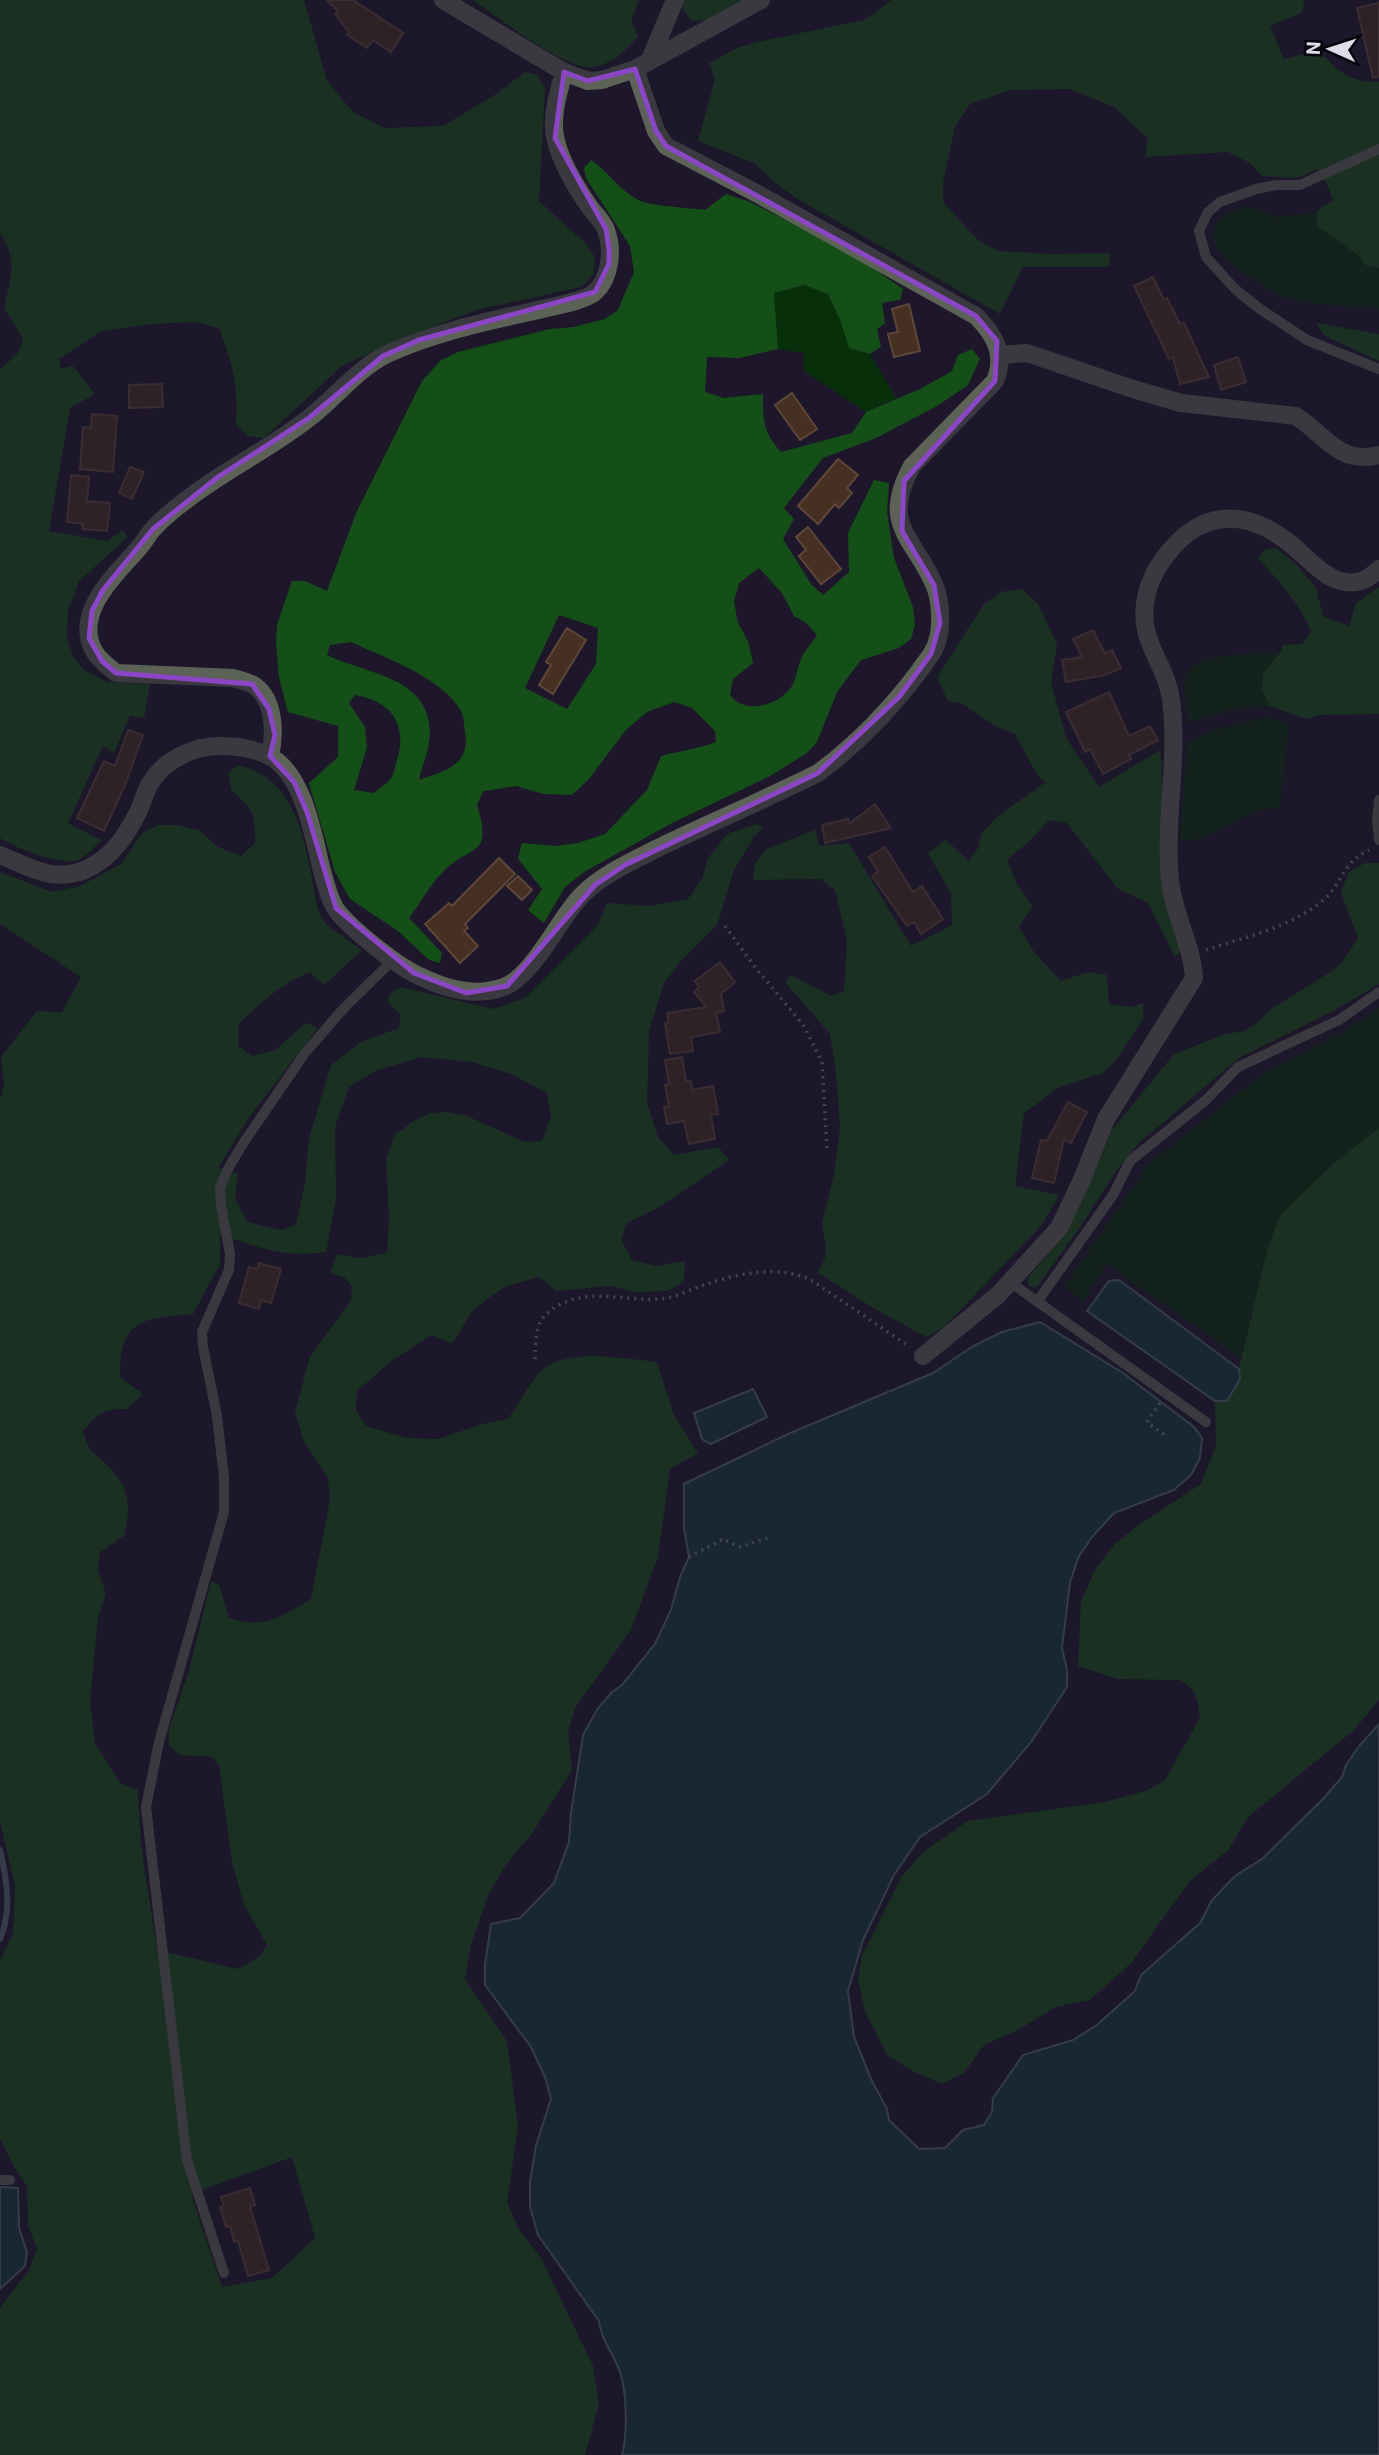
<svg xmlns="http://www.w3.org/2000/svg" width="1379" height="2455" viewBox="0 0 1379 2455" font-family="Roboto,sans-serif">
	<rect width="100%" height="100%" fill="#1e172b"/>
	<path fill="#072f09" d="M1248,206L1277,217L1316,212L1317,226L1358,255L1365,265L1379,268V309C1349,306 1317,306 1288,299C1280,297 1271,291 1264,286C1250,278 1236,270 1225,258C1200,231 1219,212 1248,206Z
		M804,285L828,294L840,320L849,348L870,354L896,398L866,412L804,371V353L778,349L774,293Z
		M1280,653C1263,673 1255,681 1270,706L1231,710L1189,723C1187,708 1181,689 1187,674C1197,652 1259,653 1280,653Z
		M1267,717L1289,723L1280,807L1256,811L1202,839L1180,840L1187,743L1211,731Z
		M1379,1008V1128L1280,1215L1267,1250L1241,1358L1106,1264L1083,1302L1065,1286L1149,1163L1265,1072L1337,1035Z"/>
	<path fill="#154f18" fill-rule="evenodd" d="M0,0H304L327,81L353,112L385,128L443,126L496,94L525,72L537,75L545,87L539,201L585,243L595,257L593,275L581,287L476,310L391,343L342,366L264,438L247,436L236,424C239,386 232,363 219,328L195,322L152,324L102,331L59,359L61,369L73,366L95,394L70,408L49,531L108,541L122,530L128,537L79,581L68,612L67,636L72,655L84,670L107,682L150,684L144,718L130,716L114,753L103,746L68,823L101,840C94,847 84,859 75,861C57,864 15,848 0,838V370L18,353L23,339L4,308C11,275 18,262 0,232Z
		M473,0H639L631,21L638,36C629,49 610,64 595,67C569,73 496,16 473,0Z
		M683,0H758L725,19L692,21L680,6Z
		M892,0H1304L1303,12L1270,26L1284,59L1319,50C1336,70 1350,83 1379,82V268L1365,265L1358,255L1317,226L1316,212L1333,200L1326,182L1316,170L1297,178L1262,176L1250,163L1228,152L1145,157L1148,139L1114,107L1070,89L1011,90L970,104L955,127L943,182V202L978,240L998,251L1050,254L1111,253L1108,267H1023L1000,314L796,198L771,180L756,164L698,141L715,79L709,63L737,48L757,42L864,20Z
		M591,160C608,171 619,190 638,200C649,206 690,208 705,210L726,194L750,202L851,253L903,289L900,300L882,303L885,323L877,329L881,347L870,354L849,348L840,320L828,294L804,285L774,293L778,349L739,358L707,357L705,392L724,398L763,394C763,420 763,432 781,452L852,433L866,412L922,388L952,371L958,355L972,349L980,359L968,385L937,406L876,438L823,458L784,508L794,519L783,539L811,584L823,595L849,572L848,533L874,480L889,483L887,512L894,558L913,607L915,625L911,639L899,648L861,660L837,692L817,742L807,753L770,776L672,823L584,872L565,887L544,923L528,910L542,889L518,859L522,843L556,846L578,843L605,834L647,790L661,756C679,751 698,749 716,742L715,731L692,708L674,702L647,712L626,730L588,780L572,795L544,794L516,786L483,791L477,805C494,860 469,843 442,873C429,886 420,904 409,918L442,953L440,963L429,960L398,931L350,899L335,872L309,783L338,757V726L288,712L279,677L276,643L277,625L292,581H305L327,591L357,511L422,381L440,361L458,352L550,329L574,327L605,319L618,310L634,272L630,246L586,178L584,168ZM759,568L782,593L794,616L806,623L817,635C812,643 805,650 801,659C797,668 796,683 789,690C774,707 744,714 730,695L733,679L753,663L748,641L738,623L734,602L739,583ZM559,615L598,628L596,664L567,709L525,688ZM351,642C385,658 442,677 461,711C464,717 464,725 465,732C471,766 444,771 419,780C422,765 430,749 430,732C429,676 365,674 327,655L330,645ZM355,695C392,701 409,726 396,763C395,767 394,774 391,778C387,784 379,788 374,793L354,790L367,747L365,727L349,703Z
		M1316,323L1379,334V361L1325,336Z
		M1276,548L1297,565L1316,588L1323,616L1349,626L1356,603L1379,587V714L1322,715L1306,719L1270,706L1262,691L1263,673L1280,653L1283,645L1302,644L1311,632C1300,603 1279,581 1258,558L1266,549Z
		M1022,589L1038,604L1057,644L1051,682L1066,738L1099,787L1160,750L1162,765V884L1182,951L1175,957L1148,903L1117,888L1067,823L1049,820L1026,844L1007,860L1018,886L1033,906L1019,927L1034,952L1061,981L1088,972L1107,975L1109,1004L1131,1007L1143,1003V1019L1120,1055L1105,1072L1058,1088L1024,1113L1015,1186L1059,1195L1042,1225L944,1327L926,1337L870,1306L817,1272L825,1259L826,1249L822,1223L834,1175L840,1128L836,1072L830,1034L785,982L791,975L831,996L844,991L847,941L835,890L820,879L753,880L755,863L766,849L815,830L820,846L849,843L911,946L952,925L951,894L928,853L946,840L969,861L978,848L981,834L999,815L1046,782L1037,775L1015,734L995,726L963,704L948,701L937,677L984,604L1001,592Z
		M238,765C293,779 302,829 312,878C314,892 316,908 323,920C329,929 352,942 362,950L324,985L310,972C281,984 261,1002 239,1024L238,1046L252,1056L274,1051L306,1023L318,1028L250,1116L219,1167L238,1174L235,1198L247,1222L281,1230L296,1225L305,1183L309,1138L331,1065L361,1042L399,1028L400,1015L387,1000L391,993L401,987L493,1009L525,998L597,926L607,903L649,906L688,899L702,879L708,858L727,834L756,824L763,827L754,837L734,870L717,925L682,960L664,983L649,1031L647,1103L658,1137L674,1155L718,1147L729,1160L658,1208L627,1223L621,1239L632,1260L656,1266L685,1261L684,1282L667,1291L636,1292L609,1286L556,1291L539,1277L504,1287L473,1310L452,1344L431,1335L390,1362L357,1391L356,1410L366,1426L407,1438L438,1439L483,1424L508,1419C518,1405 527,1387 538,1374C563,1346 624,1359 657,1362L673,1413L698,1453L670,1469L658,1557L631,1630L575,1708L568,1732L572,1770L533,1832L505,1866L488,1896L471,1944L465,1979L507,2041L518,2126L507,2203L520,2231L541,2258L593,2366L599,2403L585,2455H0V2308L29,2270L37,2248L28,2226L27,2186L13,2165L0,2138V1961L13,1933L15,1886L0,1821V1100L4,1084L1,1057L37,1011L62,1012L81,977L0,924V872L52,892L80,886L121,864L142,833L159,825H177L199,830L218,847L241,856L255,843C256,815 253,809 231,790L229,772ZM421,1057L472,1062L511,1074L547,1093L551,1116L542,1141L525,1142L467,1116L448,1112L431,1113L412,1122L395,1135L386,1158L389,1218L387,1253L360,1258L337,1254L330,1273L344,1277L352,1286L351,1300L310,1357L295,1412L304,1442L328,1478L330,1500L311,1599C281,1616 266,1630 229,1618L219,1584L211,1582L189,1671L169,1729V1746L180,1755L212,1757L219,1766L232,1861L244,1905L267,1945L259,1957L238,1969L157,1950L141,1845L138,1790L120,1783L95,1743L90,1702L98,1617L106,1594L98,1570L100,1552L124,1536C131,1507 130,1487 108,1466C93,1451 89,1453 83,1431C97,1413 105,1408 127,1409L143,1394L120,1377C120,1317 143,1319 193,1314L220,1264V1234C260,1248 282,1258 326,1252L336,1199L335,1127L349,1087L375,1071ZM292,2157L315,2238L272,2278L222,2287L191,2194Z
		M1365,863H1379V984L1335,1010L1239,1058L1140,1142L1116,1171L1079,1229L1036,1288L1029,1286L1027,1279L1061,1238L1082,1202L1112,1130L1174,1054L1226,1034L1244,1031L1257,1023L1267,1012L1335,969L1345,958L1358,938L1341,893L1348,873Z
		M1379,1128V1700L1354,1730L1248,1817L1229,1849L1190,1881L1131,1963L1090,2000L1056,2007L1018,2030L984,2045L964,2073L942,2084L913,2071L887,2055L865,2012L858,1980L862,1956L902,1876L924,1851L968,1821L1105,1802L1145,1791L1164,1781L1200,1718L1198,1703L1192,1689L1180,1680L1117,1679L1078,1666L1081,1601L1096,1568L1115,1544L1133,1529L1201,1484L1216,1445L1215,1401H1227L1240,1379L1239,1369L1267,1250L1280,1215L1332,1165Z"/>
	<path fill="#14383c" stroke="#516970" stroke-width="2" d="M1119,1280L1239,1369L1240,1379L1227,1401H1215L1087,1311L1109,1281Z
		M1040,1322L1123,1373L1194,1427L1202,1438L1200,1458L1191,1475L1174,1490L1114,1513L1092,1537L1079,1556L1070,1582L1062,1648L1067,1670V1687L1031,1742L987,1794L920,1837L894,1875L863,1940L848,1991L854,2037L871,2079L887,2109L889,2120L919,2149L945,2148L963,2130L984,2125L992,2112L993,2098L1023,2055L1073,2040L1097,2025L1135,1991L1141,1975L1200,1923L1212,1900L1235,1876L1262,1859L1323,1799L1342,1777L1346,1765L1360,1745L1379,1724V2455H622C628,2433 627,2387 618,2367C611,2350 601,2339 599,2321L538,2235L530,2207V2182L536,2145L551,2099L545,2077L531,2047L485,1985V1964L491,1924L520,1918L554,1883L569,1842L571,1813L583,1735L598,1708L612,1692L622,1685L655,1644L671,1610L680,1577L689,1557L684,1528V1484L788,1434L933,1373L973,1346L1002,1332Z
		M753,1389L767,1417L711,1444L702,1439L694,1413Z
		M0,2187L18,2188L19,2228L27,2252L25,2266L0,2289Z"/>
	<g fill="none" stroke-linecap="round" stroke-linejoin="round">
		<path stroke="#516970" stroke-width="6" d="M0,1850C7,1880 12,1911 0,1939"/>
	</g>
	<path fill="#463022" stroke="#5e4738" stroke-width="2" d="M327,0H353L403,33L391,52L373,40L367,48L347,35L349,32L335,14L338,11Z
		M1379,3V77L1373,78L1357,8Z
		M1153,277L1164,300L1167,298L1180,324L1184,323L1209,377L1180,384L1173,357L1169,359L1134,286Z
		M909,304L920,351L894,357L888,334L898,332L892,309Z
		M1238,357L1246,382L1221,390L1214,365Z
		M162,384L163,407L129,408V385Z
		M792,393L817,429L800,440L775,405Z
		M92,414L117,416L113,472L80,469L83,427L91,428Z
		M838,459L858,475L847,488L852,493L839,508L835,504L818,524L798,506Z
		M130,467L144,472L132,499L119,493Z
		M71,475L89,477L87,501L110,503L107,531L82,529L83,524L67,522Z
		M808,527L841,569L821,584L799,556L806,550L796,537Z
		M567,628L586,640L553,694L539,685L551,665L546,662Z
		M1093,630L1105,654L1112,650L1121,668L1105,675L1066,682L1062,660L1082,657L1073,639Z
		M1109,692L1129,736L1150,726L1158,740L1129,755L1131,759L1103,774L1090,749L1085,752L1066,712Z
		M128,730L143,735L125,785L104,831L77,818L104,761L115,766Z
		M875,804L891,828L825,843L822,825L848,819L849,824Z
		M885,847L913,892L922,886L943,919L921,934L914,922L907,926L872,876L878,872L869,857Z
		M499,858L515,874L465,924L468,928L464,931L478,946L460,963L425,924L449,903L452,906Z
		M518,876L532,890L522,900L507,886Z
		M720,962L735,982L721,994L724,1011L716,1013L720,1032L691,1037L693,1051L670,1054L665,1023L669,1022L667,1013L706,1007L694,992L699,987L695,981Z
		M682,1057L686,1081H691L692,1090L713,1086L718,1114L711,1115L715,1139L689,1144L684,1121L667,1124L664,1107H669L665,1085L669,1084L665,1060Z
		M1068,1102L1087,1112L1071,1143L1064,1139L1054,1183L1032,1178L1041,1140L1047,1141Z
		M259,1263L281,1269L271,1303L261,1300L259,1309L239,1303L249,1267L257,1269Z
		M250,2188L255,2205L250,2207L269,2270L248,2276L238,2241L234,2242L230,2226L226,2227L220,2207L224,2206L221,2197Z"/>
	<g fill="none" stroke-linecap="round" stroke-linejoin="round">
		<path stroke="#7d7788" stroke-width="3.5" stroke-dasharray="2 5" stroke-linecap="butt" d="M725,926L755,967L804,1026L822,1062L827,1149
			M1206,950C1245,937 1289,928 1322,901C1343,884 1341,863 1369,850
			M535,1359C536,1340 534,1322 551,1310C588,1284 626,1304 666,1298C679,1296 694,1288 707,1284C739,1273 780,1265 811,1280L910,1347
			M1160,1403L1147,1422L1166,1436
			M689,1557L723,1539L740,1547L768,1538"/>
		<path stroke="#5d6257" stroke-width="10" d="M1379,149L1300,185H1276L1256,189L1220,202L1208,212L1199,231L1206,257L1236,290L1260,309L1307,340L1379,369
			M1379,800L1377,820L1379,840
			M1010,1282L1206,1422
			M1037,1302L1113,1195L1130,1161L1206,1100L1238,1067L1339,1020L1379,992
			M0,2180H10
			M224,2273L187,2160L146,1807L159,1742L224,1512V1478L217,1416L203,1347L202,1332L229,1270L230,1254L221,1206L220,1187L229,1167L244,1142L305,1053L344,1008L393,960"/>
		<path stroke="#5d6257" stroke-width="18" d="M443,0L564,72L588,81L602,80L635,69L761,0
			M649,62L675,0
			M1000,355L1027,353L1133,389L1181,403L1296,416C1325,435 1339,465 1379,455
			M270,756C275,734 275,701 255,686C249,682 241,680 233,678L116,673C108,666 99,660 94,651C73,613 115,575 137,550C143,544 147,536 153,529C162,519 174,509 185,501C224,470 270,449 309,418C335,398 357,369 387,354C446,327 513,317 576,301C582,299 591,296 595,292C611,277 613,249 606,230C604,223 596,215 591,209C577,189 562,165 556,141C550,120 558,93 564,72
			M0,855C17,862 33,871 51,874C93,880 122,846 138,812C143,802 145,791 151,782C164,760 196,745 221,746C237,746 255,749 269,756C303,773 313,834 321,867C325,881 328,896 335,908C348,927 394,963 415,974C443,988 473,998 504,987C533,976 559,919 581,896C602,874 633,861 660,847C712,822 766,799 818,773C857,744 891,709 920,670C926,661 934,653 937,642C942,626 941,600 934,584C913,536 880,525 912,466L995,381C1006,355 995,335 976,316L758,194L666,146L656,131L635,69
			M923,1356L998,1295L1059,1228L1081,1182L1106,1119L1194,978C1192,944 1173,914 1170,880C1164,820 1179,759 1171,700C1166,660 1135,641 1147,593C1152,571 1170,547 1188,533C1229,504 1269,523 1302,554C1316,567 1335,586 1356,582C1366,581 1372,575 1379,569"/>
	</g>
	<path d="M0 0H1379V2455H0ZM635,69L656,131L666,146L976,316L997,341L995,381L904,481L902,531L934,585L940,623L931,654L899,697L818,773L625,865L595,885L507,986L466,993L414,973L336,908L307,812L294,782L270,756L275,735L269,709L252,684L116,673L102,661L89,638L92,611L103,590L153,529L218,477L309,418L383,356L419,340L595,292L609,264V249L606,229L555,138L564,72L588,81Z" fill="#1e172b" fill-opacity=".55" fill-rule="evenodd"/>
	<path fill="none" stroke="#8a46c5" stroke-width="5" stroke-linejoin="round" d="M635,69L656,131L666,146L976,316L997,341L995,381L904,481L902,531L934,585L940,623L931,654L899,697L818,773L625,865L595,885L507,986L466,993L414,973L336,908L307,812L294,782L270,756L275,735L269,709L252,684L116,673L102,661L89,638L92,611L103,590L153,529L218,477L309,418L383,356L419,340L595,292L609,264V249L606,229L555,138L564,72L588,81Z"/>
	<g transform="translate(1330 49) rotate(273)" stroke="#07050c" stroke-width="5" paint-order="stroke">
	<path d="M0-5L12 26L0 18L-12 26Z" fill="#e0dbea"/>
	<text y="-10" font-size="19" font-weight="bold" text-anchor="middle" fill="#e0dbea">N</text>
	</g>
</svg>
